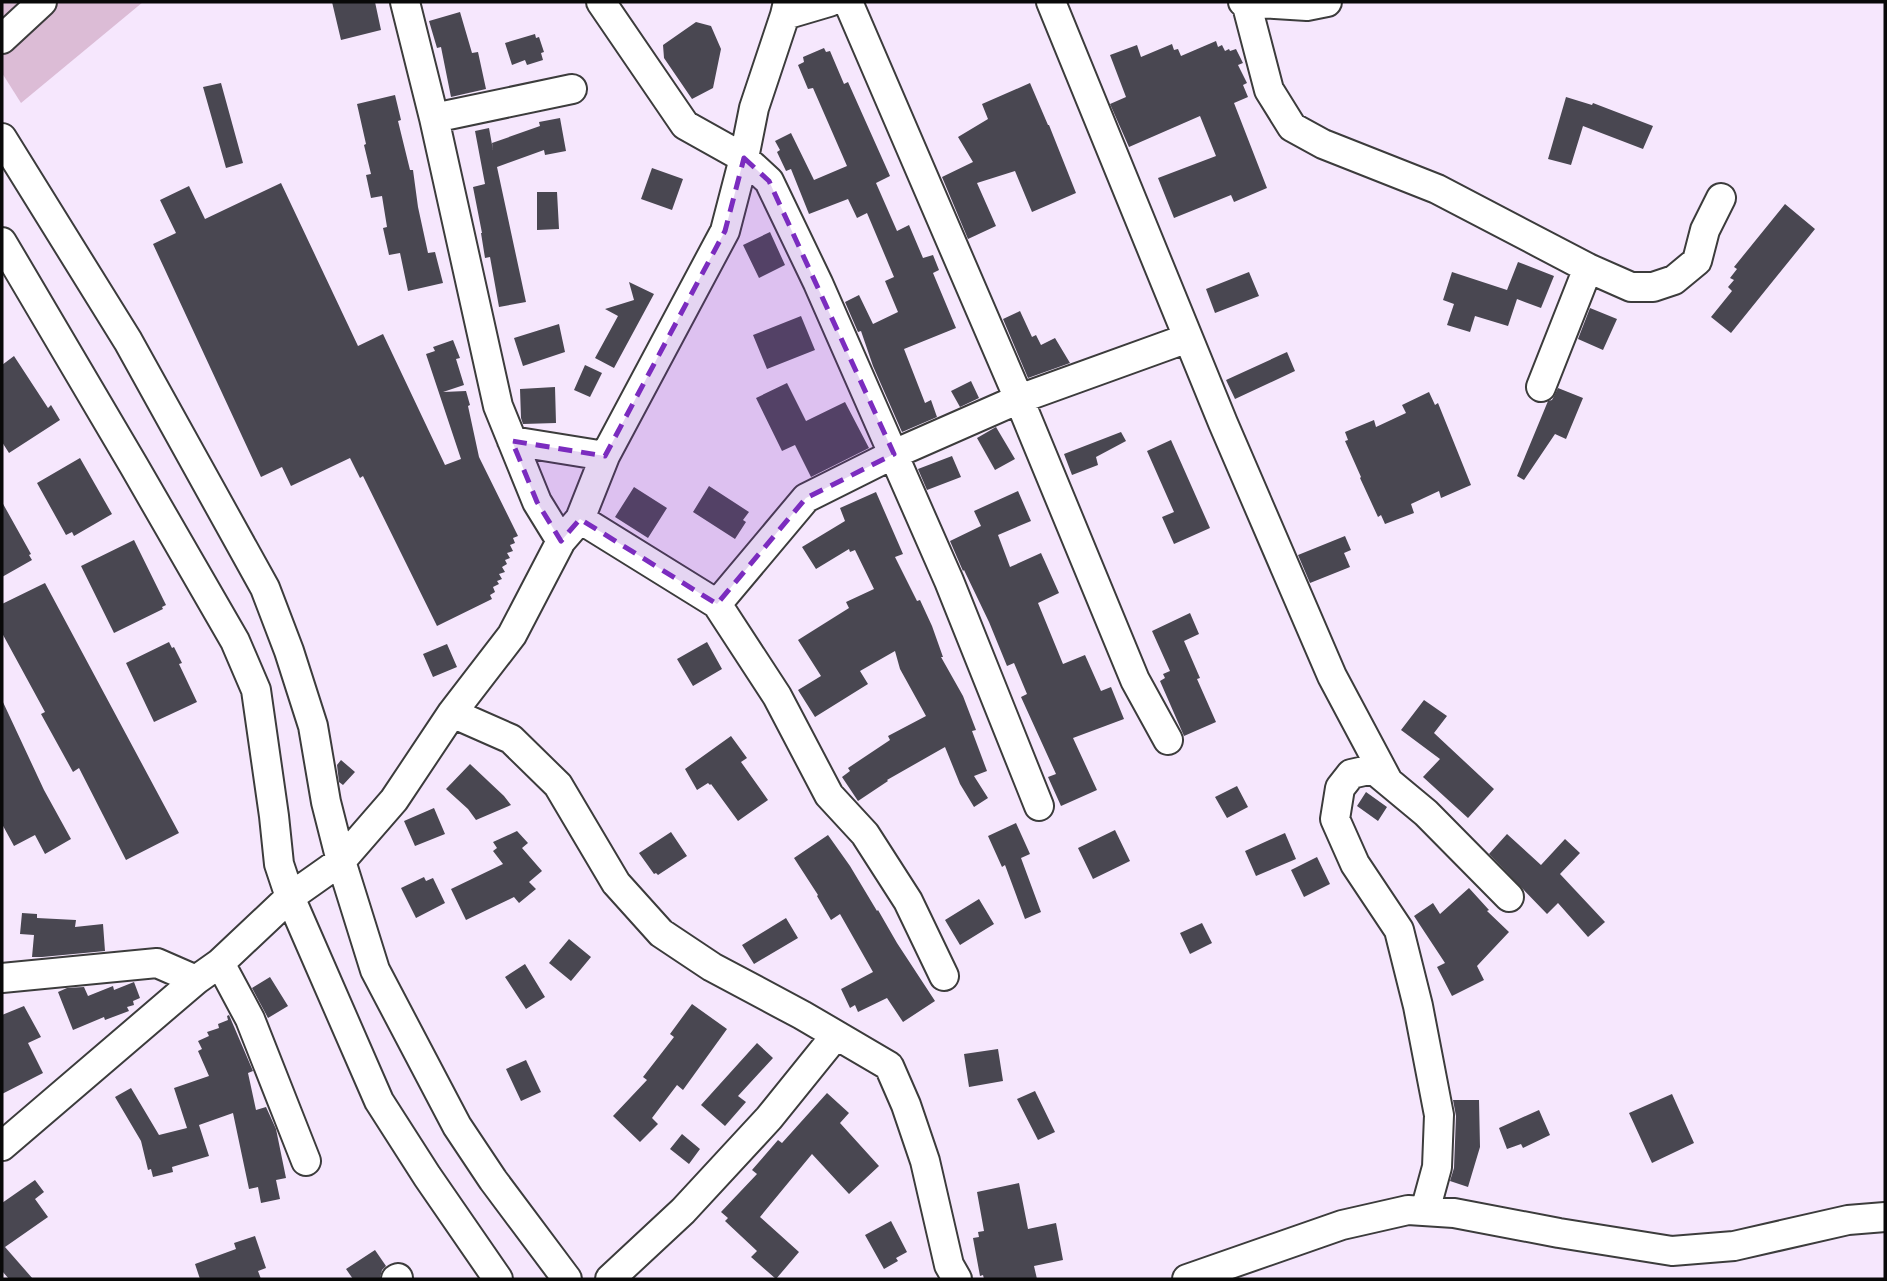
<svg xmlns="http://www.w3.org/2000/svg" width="1887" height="1281" viewBox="0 0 1887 1281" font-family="'Playfair Display',serif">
	<rect width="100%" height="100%" fill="#f6e7fd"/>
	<path fill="#dcbcd6" d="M2,2H143L21,103L2,73Z"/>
	<path fill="#494751" d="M332,2H375L381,30L341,40Z
		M460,12L472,53L478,52L486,89L451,97L441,47L437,48L429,21Z
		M696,22L711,26L721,49L713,88L692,99L664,58L663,45Z
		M535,34L536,38L539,37L544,52L541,53L543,60L527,65L525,60L512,65L505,43Z
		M1216,41L1218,47L1222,45L1225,51L1229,49L1230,51L1236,49L1243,63L1238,65L1247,83L1243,85L1248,97L1234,103L1267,188L1234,202L1231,195L1174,218L1158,178L1216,156L1200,116L1129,147L1110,104L1126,97L1110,55L1137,45L1141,57L1172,44L1174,50L1178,49L1181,56Z
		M824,48L826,52L830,51L844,84L848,82L890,176L876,183L897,231L909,225L923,258L933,255L939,270L933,273L956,328L904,349L925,403L931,400L937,417L902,432L873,366L861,331L858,332L845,302L859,295L873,324L898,312L885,281L894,277L867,213L857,218L848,199L809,214L791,169L786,171L777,152L780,150L775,141L791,133L814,180L847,166L813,88L808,89L798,65L804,62L803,57Z
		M221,83L243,163L226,168L203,87Z
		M1030,83L1048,125H1049L1076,193L1032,212L1015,171L977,183L996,226L968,239L942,177L973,162L958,137L988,119L982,104Z
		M395,95L401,120L398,121L410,170H413L418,207L428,253L435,252L443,283L408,291L400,253L389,255L383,228L387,227L382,196L371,198L366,175L371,174L364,145L366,144L357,104Z
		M1566,97L1592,105L1593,103L1653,126L1643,149L1583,126L1571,165L1548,159Z
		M560,118L566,151L545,155L544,150L497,167L526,302L499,307L490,257L485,258L481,233H482L473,187L485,184L475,131L489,128L493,150L492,143L540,126L539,122Z
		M652,168L683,179L672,210L641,199Z
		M281,183L358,346L383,334L445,465L461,459L426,354L435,351L433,347L453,340L460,358L456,359L464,385L443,392L466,391L470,405L468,406L479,457L518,536L513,538L515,543L510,545L513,551L507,553L510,558L505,560L507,564L502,567L505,572L499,574L502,579L497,581L499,584L493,587L495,592L490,595L492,599L437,626L363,476L360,478L350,458L291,486L282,467L261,477L153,244L176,233L160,200L189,186L205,219Z
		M537,192H557L559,229L537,230Z
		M1785,204L1815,229L1731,333L1711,317L1732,291L1728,287L1734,280L1730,278L1737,269L1734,267Z
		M770,232L785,265L759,278L743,245Z
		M1518,262L1554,276L1541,308L1517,299L1508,326L1475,316L1470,332L1447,325L1454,304L1443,300L1452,272L1507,290Z
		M1249,272L1259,296L1215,313L1206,289Z
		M629,282L654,294L614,368L595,358L618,316L605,309L634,300Z
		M1590,308L1617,319L1603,350L1578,339Z
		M1020,311L1032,337L1036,335L1041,345L1055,338L1070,363L1028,378L1003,319Z
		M801,316L815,350L767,369L753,335Z
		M559,324L565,352L523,366L514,338Z
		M1287,352L1295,371L1235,399L1226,380Z
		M14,356L48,408L51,405L60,420L9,453L2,442V365Z
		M585,365L602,373L590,397L574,390Z
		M971,381L979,398L960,407L951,391Z
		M787,383L806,421L845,402L869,448L811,477L795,445L782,451L756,398Z
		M555,387L556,423L523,424L521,418L520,389Z
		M1558,388L1583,398L1566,439L1555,434L1524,480L1517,476L1548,401L1552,400Z
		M1429,392L1435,405L1438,403L1471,485L1441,498L1439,491L1411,504L1414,513L1385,524L1381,515L1378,517L1360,478L1361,477L1345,441L1348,440L1345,432L1374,420L1376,427L1406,413L1402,405Z
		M996,427L1015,459L995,470L977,438Z
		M1121,432L1126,441L1096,457L1098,465L1072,475L1064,454Z
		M1171,440L1210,528L1174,544L1162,517L1174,512L1147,451Z
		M952,456L961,477L927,490L918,469Z
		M80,458L112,514L74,536L72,532L66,535L37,483Z
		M709,486L749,512L743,520L746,522L735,539L693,512Z
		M634,487L667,508L648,538L615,517Z
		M1018,491L1031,521L998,535L1010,567L1041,553L1059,593L1038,603L1063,664L1085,655L1101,691L1111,687L1124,719L1073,738L1097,790L1061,806L1048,777L1056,774L1021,697L1027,694L1014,663L1007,666L989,622L964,570L963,571L950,541L981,526L974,511Z
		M876,492L903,554L895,557L917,601L920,600L932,626L943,657H941L963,696L976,730L972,731L987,771L974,776L988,798L974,807L960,784L945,747L887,780L888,781L858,801L842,777L850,771L848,768L890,740L888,736L926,716L900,669L895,651L860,671L868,684L815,717L798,690L821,676L798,640L849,608L846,602L874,589L855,550L850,552L849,549L816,569L802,547L845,521L840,508Z
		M2,502L31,554L29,555L32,560L2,577Z
		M1345,536L1351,550L1344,553L1350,567L1310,583L1298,555Z
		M134,540L166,605L162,607L163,609L114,633L81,566Z
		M45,583L179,833L126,860L79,768L73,772L41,714L45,712L2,633V604Z
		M1190,613L1199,634L1184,641L1200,678L1197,679L1216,722L1184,736L1160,681L1165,678L1163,674L1170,671L1152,631Z
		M169,642L172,648L174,647L182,663L179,664L197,702L154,722L126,663Z
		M707,642L722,669L693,686L677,659Z
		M447,644L457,667L433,677L423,654Z
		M2,700L44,790L71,839L45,854L35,835L14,846L2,824Z
		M1424,700L1447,716L1434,733L1494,789L1468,818L1423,777L1440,759L1401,730Z
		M731,736L747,758L741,762L768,800L738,821L711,784L710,785L708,783L697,790L685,769Z
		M341,760L355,772L343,785L339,782L337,765Z
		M470,764L504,796L511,805L476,820L468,809L446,789Z
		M1237,786L1248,807L1227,818L1215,797Z
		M1366,792L1387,807L1378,821L1357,806Z
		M434,808L445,834L415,846L404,821Z
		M1016,823L1030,854L1021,858L1041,912L1025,919L1005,865L1002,867L988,836Z
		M1115,830L1130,861L1093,879L1078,848Z
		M517,831L528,843L522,848L542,871L529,882L536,889L519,903L514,897L466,920L451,889L503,864L493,851L497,848L493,842Z
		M671,832L687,856L658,875L656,873L654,874L639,853Z
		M1285,833L1296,859L1256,876L1245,851Z
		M1507,834L1541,865L1565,839L1580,853L1560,874L1605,922L1588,937L1558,903L1547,914L1489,854Z
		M828,835L850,866L877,911L878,910L897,943L935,1001L903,1022L887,998L858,1012L855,1005L850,1008L841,989L873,972L840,914L831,920L817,896L818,895L794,858Z
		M1317,857L1330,884L1304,897L1291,870Z
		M424,877L426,881L433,878L445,903L416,918L401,888Z
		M1469,888L1489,910L1487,911L1509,932L1477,966L1484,980L1452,996L1437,967L1445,963L1414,916L1433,903L1440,914Z
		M979,899L994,924L960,945L945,920Z
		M22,913L37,914V918L76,920L75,927L103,924L105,951L42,957H32L34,935L20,934Z
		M786,918L798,938L754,964L742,945Z
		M1202,923L1212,943L1190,954L1180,933Z
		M569,939L591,957L571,981L549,963Z
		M525,964L545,997L526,1009L505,977Z
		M270,977L288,1006L268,1018L252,988Z
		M134,982L140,998L133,1001L134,1005L127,1007L129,1011L105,1020L104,1017L73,1030L58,992L67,988L84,987L88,996L113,986L114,990Z
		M692,1004L727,1029L683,1090L677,1085L652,1118L658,1124L640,1142L613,1116L647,1080L643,1077L674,1037L670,1034Z
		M24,1006L41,1037L28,1043L43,1073L2,1094V1015Z
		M229,1015L253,1071L248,1073L256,1110L266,1107L276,1129L286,1178L276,1180L280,1199L261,1203L258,1187L249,1189L233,1113L199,1125L209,1156L172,1167L173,1172L153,1177L151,1169L148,1170L141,1141L115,1097L131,1088L159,1135L187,1128L174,1088L209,1076L198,1051L202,1049L198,1041L209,1036L207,1032L219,1028L218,1024L228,1020L227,1016Z
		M757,1043L773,1058L738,1096L746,1102L725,1126L701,1105Z
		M998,1049L1003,1081L969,1087L964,1054Z
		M526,1060L541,1092L521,1101L506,1069Z
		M1035,1091L1055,1132L1038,1140L1017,1099Z
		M827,1093L849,1113L840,1123L879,1166L849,1194L812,1154L760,1217L799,1252L776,1279L751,1257L757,1251L725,1221L728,1218L721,1212L757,1174L752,1170L778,1140L782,1143Z
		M1672,1094L1694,1143L1652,1163L1629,1113Z
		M1453,1100H1479L1480,1147L1468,1187L1450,1181L1454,1168L1456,1116Z
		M1539,1110L1550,1135L1523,1148L1521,1144L1507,1149L1499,1128Z
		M682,1134L700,1149L689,1164L670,1149Z
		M35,1180L44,1192L35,1199L48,1217L5,1247L33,1279H9L2,1271V1203Z
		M1019,1183L1028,1229L1056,1223L1063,1260L1034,1266L1037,1279H984L983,1275L980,1276L973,1238L979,1237L978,1232L984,1231L977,1192Z
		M891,1221L907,1252L896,1258L898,1261L884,1269L865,1235Z
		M255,1236L266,1268L258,1271L261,1279H200L195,1264L236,1249L234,1243Z
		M375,1250L386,1266L382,1270L380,1278L353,1279L346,1269Z"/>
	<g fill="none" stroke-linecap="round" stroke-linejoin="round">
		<defs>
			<path id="minor" d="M405,2L434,118L498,406L537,502L561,541
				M601,2L685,125L744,158L769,181L818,283L949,581L1039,806
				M848,2L1019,399L1135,680L1168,740
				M1051,2L1223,423L1332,676L1388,781
				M1243,2L1307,6L1327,2
				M1246,2L1269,90L1292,127L1323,144L1437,189L1588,268L1631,287H1653L1674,280L1697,261L1705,230L1721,198
				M785,15L829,2
				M2,39L42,2
				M434,118L572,89
				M2,138L128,341L265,588L289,651L313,726L326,802L341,861L375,970L457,1126L493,1180L567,1279
				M2,242L134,466L235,641L256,690L274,816L279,864L290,897L379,1101L427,1176L498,1279
				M1541,387L1588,268
				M512,441L605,456
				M580,519L717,604L777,696L829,795L865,834L908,901L944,976
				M717,604L806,498L894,454L1019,399L1188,338
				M452,713L511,739L558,785L616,883L661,933L712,967L802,1015L889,1066L906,1105L925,1161L949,1265L957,1279
				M220,963L250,1019L306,1161
				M2,978L157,963L196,980
				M2,1146L196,980L220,963L290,897L341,861L394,800L452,713L512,635L561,541L580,519L605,456L725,231L744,158L754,108L785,15L788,2
				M1425,1211L1437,1167L1439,1115L1418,1006L1399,930L1355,864L1335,819L1340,788L1351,774L1373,769L1426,813L1509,897
				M396,1279L398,1278
				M610,1279L683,1211L769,1118L836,1035
				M1187,1279L1342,1225L1408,1210L1454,1213L1559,1233L1672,1251L1734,1246L1848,1220L1885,1217"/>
		</defs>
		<use href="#minor" stroke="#3c3c3c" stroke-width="32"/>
		<use href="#minor" stroke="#fff" stroke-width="28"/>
	</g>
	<path fill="#7b2cbf" fill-opacity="0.2" stroke="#7b2cbf" stroke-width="5" stroke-dasharray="14 9" stroke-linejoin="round" d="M744,158L769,181L894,454L806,498L717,604L580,519L561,541L537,502L512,441L605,456L725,231Z"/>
	<rect width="1887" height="1281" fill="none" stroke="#090909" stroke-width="7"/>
</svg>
